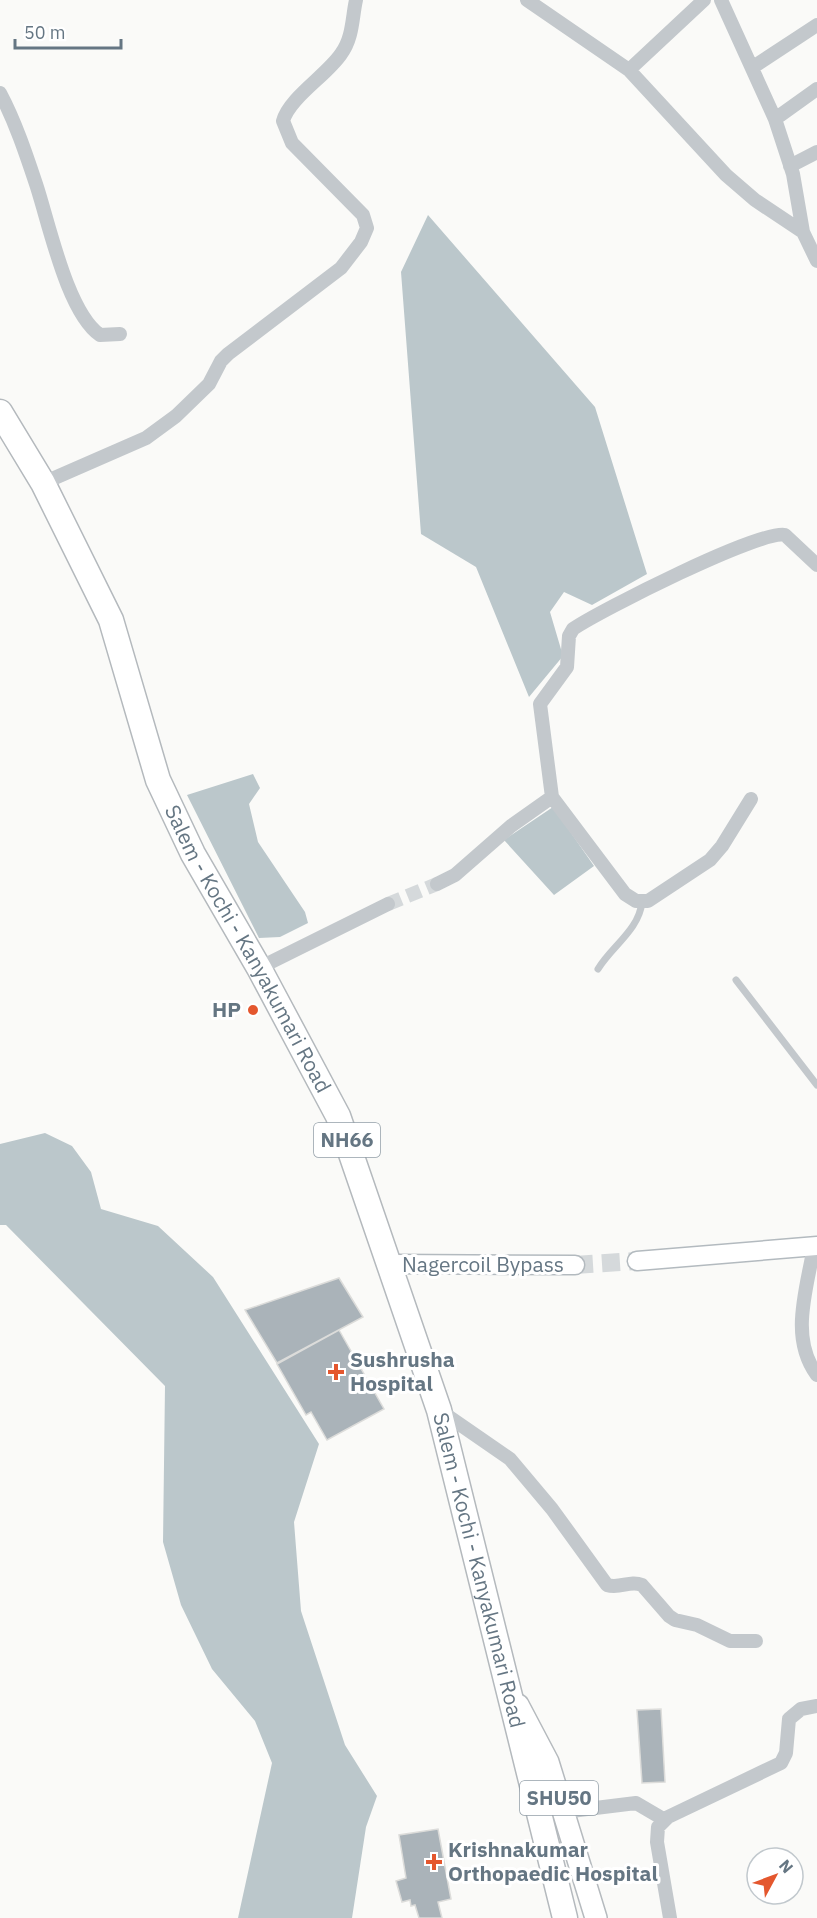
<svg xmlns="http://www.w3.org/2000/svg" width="817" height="1918" viewBox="0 0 817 1918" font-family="'IBM Plex Sans',sans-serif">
	<rect width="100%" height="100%" fill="#fafaf8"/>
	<path fill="#bbc7cb" d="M428,215L595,407L647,574L592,605L564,592L550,612L563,656L529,697L476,567L421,534L401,272Z
		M253,774L260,788L249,804L258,842L305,912L308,923L280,937L259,938L187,795Z
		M553,807L594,866L554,895L504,840Z
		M45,1133L72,1146L91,1172L101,1209L158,1226L213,1277L319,1444L294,1522L301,1611L345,1745L377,1796L366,1827L352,1918H238L272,1763L255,1721L212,1669L181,1605L163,1542L165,1386L6,1225H0V1144Z"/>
	<path fill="#aab3b9" stroke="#dcdcda" stroke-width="1.5" d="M339,1278L363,1317L277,1363L245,1310Z
		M339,1330L384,1409L327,1440L311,1412L306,1415L277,1364Z
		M661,1709L665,1782L642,1783L637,1710Z
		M438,1829L451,1899L438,1902L442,1918H419L415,1905L411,1906L410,1900L402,1902L396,1881L406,1878L399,1835Z"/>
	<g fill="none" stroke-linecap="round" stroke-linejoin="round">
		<path stroke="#d5d9db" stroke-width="14" stroke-dasharray="14 7" stroke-linecap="butt" d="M388,904L437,884"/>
		<path stroke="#d5d9db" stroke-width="18" stroke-dasharray="18 9" stroke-linecap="butt" d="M575,1265L637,1261"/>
		<defs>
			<path id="secondary" d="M637,1261L817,1246
				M391,1264L575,1265"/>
			<path id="primary" d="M518,1705L548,1762L596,1918"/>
			<g id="highway">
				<path id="s1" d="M0,412L43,483L111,620L158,780L193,854L259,968L338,1116L439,1410L565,1918"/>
			</g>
		</defs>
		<use href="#secondary" stroke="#b3babf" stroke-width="21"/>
		<use href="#primary" stroke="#b5babe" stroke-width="24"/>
		<use href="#highway" stroke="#b4b9bd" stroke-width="27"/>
		<path stroke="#c3c8cc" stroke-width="7" d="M598,969C612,946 639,930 642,902
			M736,980L817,1085"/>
		<path stroke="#c3c8cc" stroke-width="14" d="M527,0L629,70L726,175L755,200L803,232L817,261
			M721,0L775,119L793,174L803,232
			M753,67L817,25
			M629,70L704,0
			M0,93C15,121 26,154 36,184C49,223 67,312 100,335L120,334
			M775,119L817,89
			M790,166L817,152
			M43,483L146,438L176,416L209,384L221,361L228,354L341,268L361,242L367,228L363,215L292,143L283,121C289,98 327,75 341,54C353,38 352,18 356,0
			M552,797L625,894L636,901H648L710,860L722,846L751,799
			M437,884L455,875L511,826L552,797L540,704L567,667L569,636L573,629C599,611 761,529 785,535L817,565
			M259,968L388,904
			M814,1246C807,1289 789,1337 817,1375
			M442,1412L510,1459L552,1509L607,1585C620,1589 630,1580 642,1585L669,1616L675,1620L697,1625L730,1641H756
			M563,1812L636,1803L665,1820
			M670,1918L657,1842L658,1827L668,1817L781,1763L786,1753L789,1719L801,1709L817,1706"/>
		<use href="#secondary" stroke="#fff" stroke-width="18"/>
		<use href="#primary" stroke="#fff" stroke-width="21"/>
		<use href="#highway" stroke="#fff" stroke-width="24"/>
	</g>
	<g fill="#e4572e" stroke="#fff" stroke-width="2">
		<circle cx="253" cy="1010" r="6"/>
		<path d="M333 1363h6v6h6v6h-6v6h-6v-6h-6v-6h6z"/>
		<path d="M431 1853h6v6h6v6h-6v6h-6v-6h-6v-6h6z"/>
	</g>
	<g text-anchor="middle" stroke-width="6" stroke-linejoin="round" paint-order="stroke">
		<g fill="#fff" stroke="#939fa8" stroke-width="1.5">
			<rect x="314" y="1123" width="66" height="34" rx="4.5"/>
			<rect x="520" y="1781" width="78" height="34" rx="4.5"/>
		</g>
		<g font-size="20" font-weight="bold" fill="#657683">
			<text x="347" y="1147">NH66</text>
			<text x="559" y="1805">SHU50</text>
		</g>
		<g font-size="21" fill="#657683" stroke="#fff">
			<text dy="7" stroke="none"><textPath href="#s1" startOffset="594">Salem - Kochi - Kanyakumari Road</textPath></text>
			<text x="483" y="1272">Nagercoil Bypass</text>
			<text dy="7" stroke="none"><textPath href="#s1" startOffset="1260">Salem - Kochi - Kanyakumari Road</textPath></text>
		</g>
		<g font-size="21" font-weight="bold" fill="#657683" stroke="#fff" text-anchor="start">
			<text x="241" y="1017" text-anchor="end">HP</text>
			<text x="350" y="1367">Sushrusha<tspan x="350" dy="24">Hospital</tspan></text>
			<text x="448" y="1857">Krishnakumar<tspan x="448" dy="24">Orthopaedic Hospital</tspan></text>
		</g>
	</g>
	<g transform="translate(775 1876) rotate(49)"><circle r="28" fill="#ffffff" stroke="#c1c8cd" stroke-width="1.5"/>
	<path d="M0-4.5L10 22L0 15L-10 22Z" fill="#e4572e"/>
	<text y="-9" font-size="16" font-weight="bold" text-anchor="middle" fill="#657683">N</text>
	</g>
	<path d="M15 39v9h106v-9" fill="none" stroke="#657683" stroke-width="3"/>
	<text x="24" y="39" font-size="18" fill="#657683" stroke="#ffffff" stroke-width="4.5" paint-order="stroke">50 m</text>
</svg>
